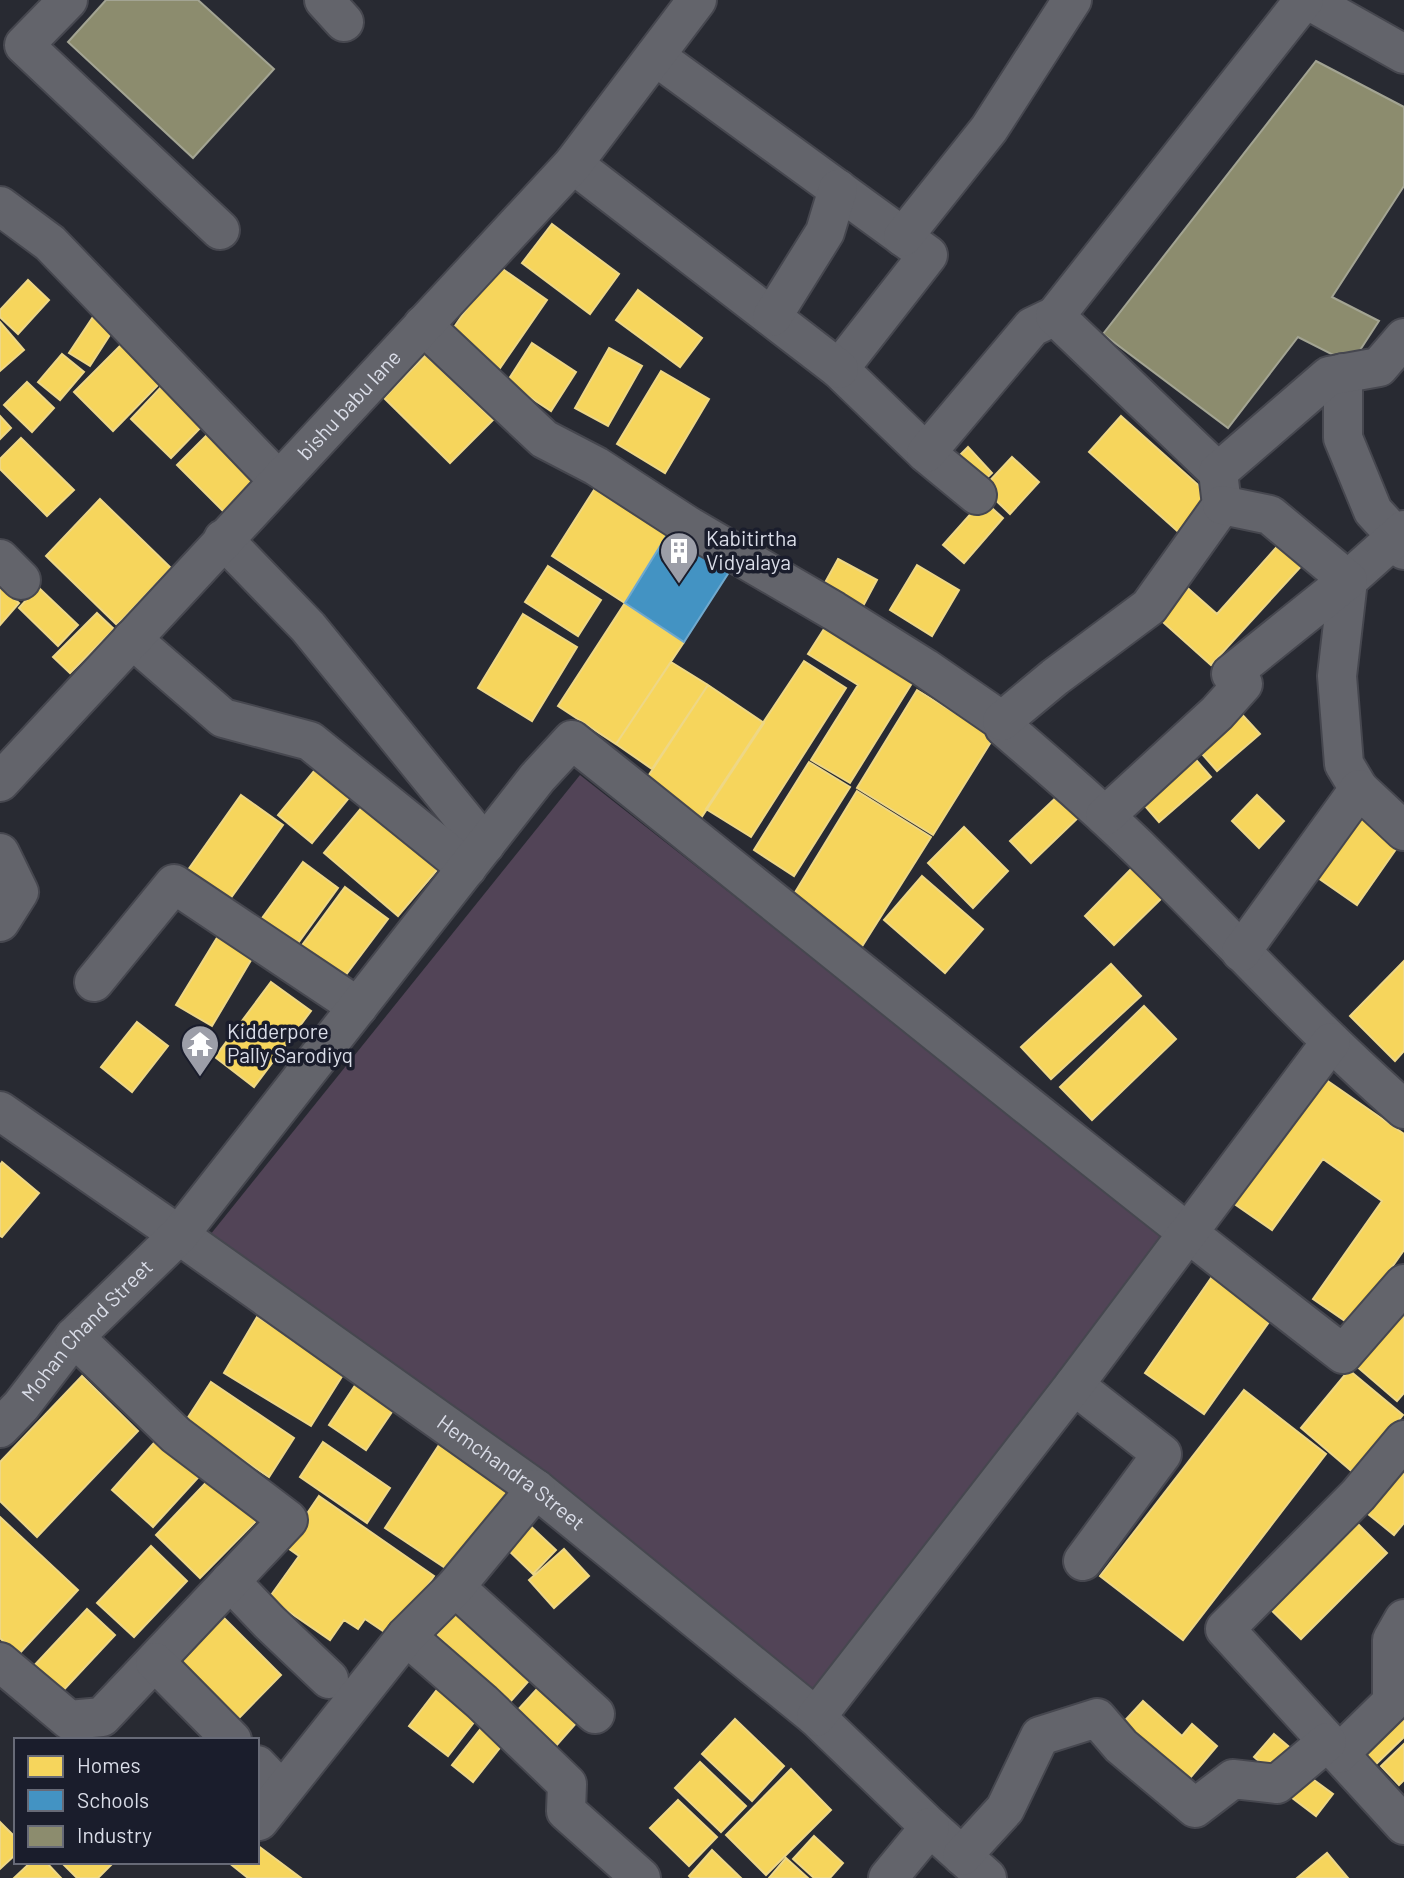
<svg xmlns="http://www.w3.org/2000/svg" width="1404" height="1878" viewBox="0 0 1404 1878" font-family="Barlow,sans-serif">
	<rect width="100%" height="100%" fill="#282a32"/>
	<path fill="#524457" d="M580,775L1167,1237L813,1691L206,1240Z"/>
	<path fill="#f6d55c" stroke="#eed786" stroke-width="2" d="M552,224L619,274L590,314L522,263Z
		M497,265L547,300L498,371L448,336Z
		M28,280L49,300L18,334L0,317V310Z
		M638,290L702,338L680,367L616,320Z
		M95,314L115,327L90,366L69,353Z
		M0,322L24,350L0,371Z
		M532,343L576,372L551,411L507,382Z
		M122,344L160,383L113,431L74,392Z
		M609,348L642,366L608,426L575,408Z
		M62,354L84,372L60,400L38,382Z
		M426,355L493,420L450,463L384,398Z
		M661,371L709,399L665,473L617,444Z
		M27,382L54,408L32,432L4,405Z
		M165,383L206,422L171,458L131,419Z
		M0,416L11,428L0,439Z
		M1121,416L1215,500L1183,536L1089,452Z
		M213,429L266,481L229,517L177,465Z
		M21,438L74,490L47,516L0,469V459Z
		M968,447L992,473L974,490L951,464Z
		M1012,457L1039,482L1010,514L983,488Z
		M599,482L672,527L625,603L552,556Z
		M100,499L171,568L117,625L46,556Z
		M983,500L1003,518L964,563L943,545Z
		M1282,541L1305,562L1211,665L1155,615L1183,584L1217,614Z
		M838,559L877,580L861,610L822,588Z
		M917,565L959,590L932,636L890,610Z
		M548,566L601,600L578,636L525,602Z
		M0,586L19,603L0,625Z
		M38,587L78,625L58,646L19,608Z
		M625,603L684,642L616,744L558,706Z
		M97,613L114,629L70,673L53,657Z
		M523,614L577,647L532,721L478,688Z
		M829,621L917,675L850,783L811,760L858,685L808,654Z
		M804,661L846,688L751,837L706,809Z
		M671,662L708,685L652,769L616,744Z
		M708,685L764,723L699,821L643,784Z
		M917,690L994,737L933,835L857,788Z
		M1237,709L1260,734L1217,771L1195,746Z
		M1191,754L1211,777L1159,822L1139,799Z
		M809,762L850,787L794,876L754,850Z
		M319,765L353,793L312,843L278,815Z
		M857,791L931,837L861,948L794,894Z
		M1062,792L1082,814L1031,863L1010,841Z
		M241,795L283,825L225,906L183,877Z
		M1257,795L1284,821L1259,848L1232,821Z
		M368,800L442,864L398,916L324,853Z
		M1352,808L1401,842L1357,905L1308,871Z
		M964,827L1008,871L973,908L928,863Z
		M303,862L338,888L293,950L257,925Z
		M1136,864L1166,894L1114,945L1085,916Z
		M922,876L983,929L945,973L884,920Z
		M345,887L388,919L339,984L297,952Z
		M223,928L257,950L212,1026L176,1005Z
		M1404,961V1051L1395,1061L1350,1016Z
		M1111,964L1141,996L1051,1079L1021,1047Z
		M271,982L311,1011L254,1087L215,1057Z
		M1144,1006L1176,1039L1092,1120L1060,1087Z
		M137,1022L168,1046L132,1092L101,1067Z
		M1322,1077L1404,1134V1250L1351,1325L1313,1299L1382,1201L1323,1159L1272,1230L1233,1203Z
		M2,1162L39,1193L2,1237L0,1236V1165Z
		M1214,1274L1274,1315L1204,1414L1145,1373Z
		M1404,1293V1393L1397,1401L1348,1359Z
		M257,1317L346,1370L311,1426L224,1373Z
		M1349,1370L1403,1415L1355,1474L1301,1428Z
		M82,1376L138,1431L37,1537L0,1501V1462Z
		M360,1378L398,1403L366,1450L329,1425Z
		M211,1382L294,1438L269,1477L185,1422Z
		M1244,1390L1326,1454L1183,1640L1100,1576Z
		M162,1434L204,1471L153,1527L112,1490Z
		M323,1442L390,1488L367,1523L300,1477Z
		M441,1442L515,1491L459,1577L385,1528Z
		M1404,1458V1523L1394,1535L1362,1509Z
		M218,1470L263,1514L200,1578L156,1535Z
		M319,1496L434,1576L392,1637L365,1619L358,1629L344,1620L330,1640L269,1598L299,1556L285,1546Z
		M0,1517L78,1590L18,1655L0,1638Z
		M1353,1519L1387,1553L1301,1639L1267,1606Z
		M524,1520L556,1550L533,1574L501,1543Z
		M151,1546L187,1581L134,1637L97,1603Z
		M564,1549L589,1576L554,1608L529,1580Z
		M467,1601L540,1668L510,1702L436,1635Z
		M87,1609L115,1635L58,1696L30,1670Z
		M217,1611L281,1675L238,1719L173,1655Z
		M446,1678L485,1708L448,1756L409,1726Z
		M547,1678L585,1713L555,1747L516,1712Z
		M1404,1698V1737L1373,1767L1353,1747Z
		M1143,1701L1182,1736L1192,1724L1217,1746L1185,1784L1119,1727Z
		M490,1717L511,1734L473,1782L452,1765Z
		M735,1719L784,1766L752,1801L702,1754Z
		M1274,1734L1295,1752L1276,1776L1254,1757Z
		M1404,1744V1780L1399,1785L1381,1766Z
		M700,1762L746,1806L721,1832L675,1788Z
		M791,1769L831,1810L766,1875L726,1835Z
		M1303,1772L1333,1794L1316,1816L1287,1794Z
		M678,1800L717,1837L689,1866L650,1828Z
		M0,1822L16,1838V1854L0,1869Z
		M814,1836L843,1863L830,1878H814L793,1859Z
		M257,1845L301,1878H248L228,1862H257Z
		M712,1850L741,1878H691L689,1876Z
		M1327,1853L1348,1878H1297Z
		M786,1858L808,1878H769Z
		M31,1862H46L61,1878H14Z
		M61,1862H114L98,1878H77Z"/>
	<path fill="#4393c3" stroke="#70a9ce" stroke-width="2" d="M672,527L733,566L684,642L625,603Z"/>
	<path fill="#8c8c6e" stroke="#a3a493" stroke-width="2" d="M106,0H198L274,69L193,158L68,42Z
		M1316,61L1404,107V186L1332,297L1379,321L1351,364L1298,337L1228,428L1103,334Z"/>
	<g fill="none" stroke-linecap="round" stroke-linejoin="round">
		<defs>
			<g id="minor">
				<path d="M68,0L24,45L220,230"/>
				<path d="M324,0L344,22"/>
				<path d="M1308,0L1404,54"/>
				<path d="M655,56L928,255L839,369L926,453L977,495"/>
				<path d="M573,164L839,369"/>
				<path d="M0,206L50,243L278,480"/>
				<path d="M903,237L989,129L1072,0"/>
				<path d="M772,317L825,232L838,189"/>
				<path d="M423,325L544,439L596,466L690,527L834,611L925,668L1002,721L1004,727C1055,771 1106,815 1154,863C1237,945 1316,1032 1404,1109"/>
				<path d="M1343,373V438L1373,511L1396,536L1404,550"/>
				<path d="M926,453L1032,327L1055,316"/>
				<path d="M1218,472L1055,316L1304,0"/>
				<path d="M223,539L308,627L485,845"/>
				<path d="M0,559L21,580"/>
				<path d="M132,639L223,718L310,741L467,868"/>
				<path d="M1002,721L1055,677L1149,607L1222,505L1218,472L1329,376L1379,367L1404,338"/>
				<path id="s1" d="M0,782L573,164L697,0"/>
				<path d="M1359,789L1344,764L1337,676L1348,580L1404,530"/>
				<path d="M1105,816L1217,713L1243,684L1231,674L1348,580L1270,515L1222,505"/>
				<path d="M0,853L19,892L0,922"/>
				<path d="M1241,952L1359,789L1404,831"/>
				<path d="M94,982L174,884L358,1007"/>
				<path id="s2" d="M0,1111L179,1235L536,1489L816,1717L930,1827L987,1878"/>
				<path d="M1074,1385L1162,1454L1083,1561"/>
				<path id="s3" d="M0,1428L21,1406L74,1337L179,1235L537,778L572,740C829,945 1083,1153 1343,1354L1404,1284"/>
				<path d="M1404,1440L1358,1495L1225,1629L1404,1825"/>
				<path d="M230,1581L269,1622L329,1679"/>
				<path d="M455,1587L595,1714"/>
				<path d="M406,1636L482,1702L567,1784L566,1811L641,1878"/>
				<path d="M0,1662L69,1720L102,1717L288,1520L176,1435L74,1337"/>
				<path d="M155,1662L232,1740"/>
				<path d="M816,1717L1074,1385L1331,1042"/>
				<path d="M1339,1754L1392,1702V1640L1404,1619"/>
				<path d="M257,1765L281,1790"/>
				<path d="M259,1821L406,1636L455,1587L536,1489"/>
				<path d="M962,1856L1005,1809L1040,1736L1097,1718L1121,1746L1195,1808L1233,1779L1277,1784L1327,1742"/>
				<path d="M888,1878L930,1827"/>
			</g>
		</defs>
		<use href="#minor" stroke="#46474f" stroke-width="42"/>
		<use href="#minor" stroke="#63646b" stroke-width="38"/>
	</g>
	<defs>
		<symbol id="building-pin" viewBox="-11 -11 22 30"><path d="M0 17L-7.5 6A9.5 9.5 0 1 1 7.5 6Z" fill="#9c9ea8" stroke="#1a1d2c"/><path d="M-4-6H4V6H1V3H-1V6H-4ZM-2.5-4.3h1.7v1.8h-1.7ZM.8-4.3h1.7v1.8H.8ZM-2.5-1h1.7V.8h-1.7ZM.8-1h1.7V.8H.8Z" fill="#fff"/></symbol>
		<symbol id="temple-pin" viewBox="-11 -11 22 30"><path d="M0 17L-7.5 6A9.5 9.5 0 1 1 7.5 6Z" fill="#9c9ea8" stroke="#1a1d2c"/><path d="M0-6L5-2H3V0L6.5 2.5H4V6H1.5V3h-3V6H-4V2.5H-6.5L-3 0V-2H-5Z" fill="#fff"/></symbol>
	</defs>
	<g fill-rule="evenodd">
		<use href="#building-pin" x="657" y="529" width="44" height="60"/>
		<use href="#temple-pin" x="178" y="1022" width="44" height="60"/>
	</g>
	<g text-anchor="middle" stroke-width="7" stroke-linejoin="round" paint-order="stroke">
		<g font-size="21" fill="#dadde8" stroke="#1a1d2c">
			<text dy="7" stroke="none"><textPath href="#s1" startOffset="514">bishu babu lane</textPath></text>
			<text dy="7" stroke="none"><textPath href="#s3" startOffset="131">Mohan Chand Street</textPath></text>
			<text dy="7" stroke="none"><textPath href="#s2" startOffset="626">Hemchandra Street</textPath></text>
		</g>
		<g font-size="21" fill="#dadde8" stroke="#1a1d2c" text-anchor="start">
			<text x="706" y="546">Kabitirtha<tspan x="706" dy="24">Vidyalaya</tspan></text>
			<text x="227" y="1039">Kidderpore<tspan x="227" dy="24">Pally Sarodiyq</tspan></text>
		</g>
	</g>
	<rect x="14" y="1738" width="245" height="126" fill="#1a1d2c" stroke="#676a77" stroke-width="2"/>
	<rect x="28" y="1756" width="35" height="21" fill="#f6d55c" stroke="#676a77" stroke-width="2"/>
	<text x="77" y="1773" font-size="21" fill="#dadde8">Homes</text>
	<rect x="28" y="1790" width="35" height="21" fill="#4393c3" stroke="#676a77" stroke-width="2"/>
	<text x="77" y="1808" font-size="21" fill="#dadde8">Schools</text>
	<rect x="28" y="1826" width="35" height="21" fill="#8c8c6e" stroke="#676a77" stroke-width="2"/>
	<text x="77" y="1843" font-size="21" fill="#dadde8">Industry</text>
</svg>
